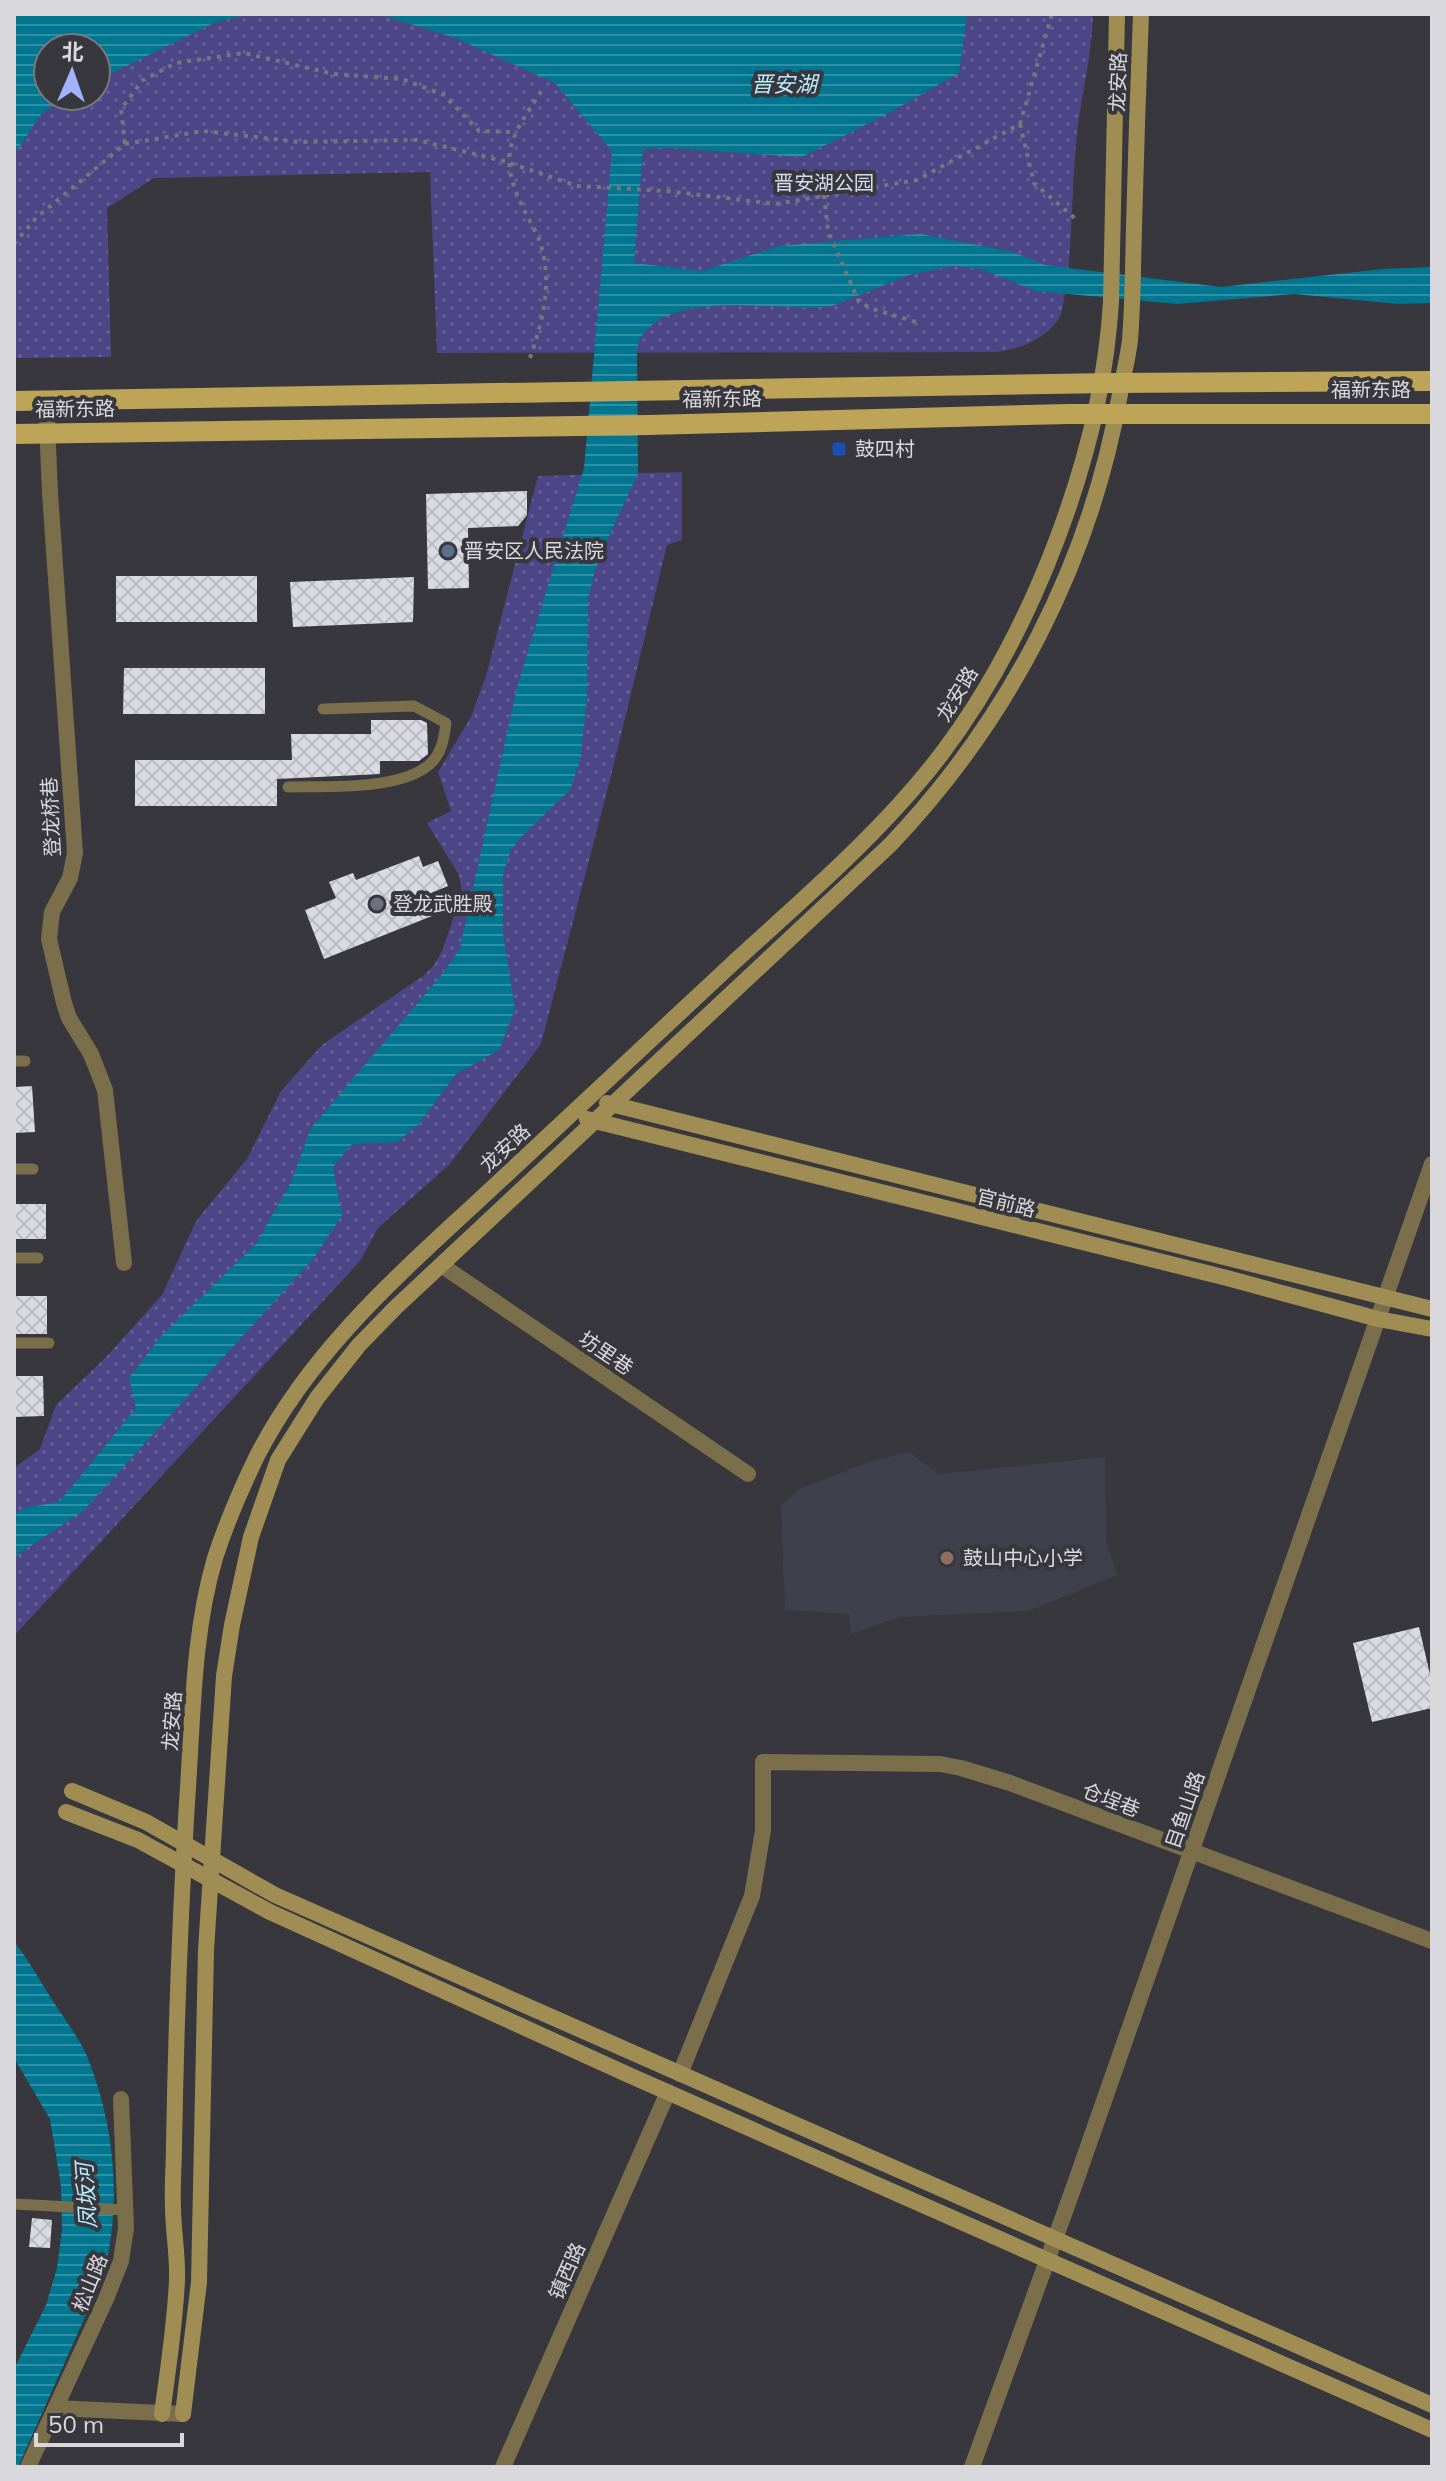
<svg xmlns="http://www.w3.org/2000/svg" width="1446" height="2481" viewBox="0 0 1446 2481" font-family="Mulish,'Noto Sans SC',sans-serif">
	<defs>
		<pattern id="park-dots" width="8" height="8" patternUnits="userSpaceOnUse" patternTransform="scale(2)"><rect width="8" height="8" fill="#4c4687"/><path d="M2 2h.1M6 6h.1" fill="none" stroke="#656098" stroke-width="1.8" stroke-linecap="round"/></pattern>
		<pattern id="water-rules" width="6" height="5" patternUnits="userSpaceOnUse" patternTransform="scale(2)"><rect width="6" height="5" fill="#007690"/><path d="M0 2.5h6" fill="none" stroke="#318fa4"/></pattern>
		<pattern id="building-cross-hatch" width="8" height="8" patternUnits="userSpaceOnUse" patternTransform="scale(2)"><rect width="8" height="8" fill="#dadae2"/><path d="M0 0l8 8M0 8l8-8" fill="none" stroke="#bbbbc2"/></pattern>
	</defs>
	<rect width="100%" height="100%" fill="#37373d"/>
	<path fill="#40404d" d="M909,1452L939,1474L1105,1457L1106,1540L1117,1575L1029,1611L899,1617L851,1634L849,1614L785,1610L781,1505L800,1489L869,1462Z"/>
	<path fill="url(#park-dots)" fill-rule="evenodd" d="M14,14H1093C1092,58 1080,99 1076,143C1071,200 1073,259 1061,315C1048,338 1022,349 996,352L437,353L430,172L154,178L107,208L111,357L14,358ZM48,48H96V96H48Z
		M682,472V540L667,545L610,780L541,1044L449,1165L378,1228L360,1261L14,1636V1468L40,1449L56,1405L107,1356L162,1295L196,1221L247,1159L281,1091L323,1044L423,976L434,965L442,951L462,893L459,875L427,823L451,811L438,772L471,717L486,676L538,476Z"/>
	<path fill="url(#water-rules)" d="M14,14H253L216,22L96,81V48H48V96H67L42,113L14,155Z
		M378,14H967L959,73L887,114L802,157L670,148L643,149L634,263L702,271L779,246L920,234L1013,252L1045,265L1221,287L1383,269L1432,267V303L1398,304L1294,294L1177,304L1036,291L981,269L952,266L909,275L832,306L812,308C765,308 654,290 637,347L638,473L598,560L588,598L587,699L580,761L570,790L519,839L510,852L503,875V933L515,1009L499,1050L456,1074L419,1124L397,1142L352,1144L333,1167L342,1215L314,1258L83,1511L14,1557V1516L22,1509L60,1501L136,1408L129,1378L161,1336L256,1244L291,1182L311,1128L444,972L460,948L517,687L584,468L612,151L555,83L455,38Z
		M14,1942C28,1959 39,1979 51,1998C63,2017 78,2036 87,2056C115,2125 123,2207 102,2279L18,2467H14V2369L46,2305L57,2268L62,2229L61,2186L50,2119L14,2058Z"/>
	<path fill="url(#building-cross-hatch)" d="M527,491V515L518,526L468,528L469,588L428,589L426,494Z
		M116,576H257V622H116Z
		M414,577L413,622L293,627L290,582Z
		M124,668H265V714H123Z
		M371,720H421L427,723L428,754L419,761H380V774L277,779V806H135V760H292L291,734H371Z
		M419,856L423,867L438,861L448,886L429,894L437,914L324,959L305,910L336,898L329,882L353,873L356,880Z
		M32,1086L35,1132L14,1133V1087Z
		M14,1204H46V1239H14Z
		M14,1296H47V1334H14Z
		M14,1376H43L44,1416L14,1417Z
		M1419,1627L1432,1683V1708L1372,1722L1353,1643Z
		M32,2218L52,2220L50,2248L29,2247Z"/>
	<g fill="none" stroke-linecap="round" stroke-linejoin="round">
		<path stroke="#76767b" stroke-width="4" stroke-dasharray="4 6" stroke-linecap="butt" d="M1020,124L1034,183L1078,221
			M125,144L121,109L143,80L176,63L244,53L334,74L402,79L444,95L479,131L514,132
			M824,195L828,231L859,302L873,309L919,323
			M14,244L36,218L125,144L203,131L299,142L417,140L507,162L577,186L667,191L776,204L917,180L1020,124L1052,14
			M530,358C542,323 552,286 542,249C539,235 530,223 524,210C497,156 510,138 541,92"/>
		<path stroke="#7b6f4b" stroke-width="11" d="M288,787C326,786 400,791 430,764C442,753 444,738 446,723L414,706L323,709
			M14,1061H25
			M14,1169H33
			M14,1258H38
			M14,1343H49
			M15,2204L125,2210"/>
		<path stroke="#7b6f4b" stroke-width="16" d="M56,2408L183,2414
			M28,2467L106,2299L121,2261L126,2228L121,2099"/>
		<path stroke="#7b6f4b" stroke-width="16" d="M46,400L50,493L75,853L70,878L52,912L49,939L64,1003L69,1018L91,1054L105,1090L124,1263
			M441,1265L748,1474
			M680,2074L752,1896L763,1830V1762L940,1764L961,1768L1010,1783L1432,1941
			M503,2467L668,2092
			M972,2467L1071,2195L1432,1164"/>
		<path stroke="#a08d53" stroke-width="16" d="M607,1103L1432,1309
			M587,1119L1227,1278L1378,1319L1432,1329
			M72,1791L146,1822L275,1895L1432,2405
			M66,1812L138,1840L270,1912L631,2076L1432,2430
			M162,2414C168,2369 175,2325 177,2280C178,2255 173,2231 173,2206C172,2186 174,2165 174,2145C176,2030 180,1916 187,1802C193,1721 192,1636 215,1558C226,1524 241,1489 257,1456C312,1348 403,1271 490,1190C571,1115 651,1039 732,964C804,898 880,834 940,756C1032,635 1102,453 1111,302L1117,14
			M183,2414L199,2282L206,1950L224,1676L232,1625L251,1537L278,1460L317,1398L359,1345L395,1308L890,845C1009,720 1090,564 1120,394C1123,376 1128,358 1130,340C1133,302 1133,264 1134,226C1136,155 1138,85 1141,14"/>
		<path stroke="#bda457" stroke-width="20" d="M14,401L1112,383L1432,381
			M14,434L649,425L1068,414H1432"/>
	</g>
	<rect fill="#1a4fb4" stroke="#37373d" stroke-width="3" x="831" y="441" width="16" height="16" rx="4"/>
	<circle fill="#5c6f8a" stroke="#37373d" stroke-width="3" cx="448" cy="551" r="8"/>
	<circle fill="#6b7280" stroke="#37373d" stroke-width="3" cx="377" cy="904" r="8"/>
	<circle fill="#8d6e63" stroke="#37373d" stroke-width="3" cx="947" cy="1558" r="8"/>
	<g text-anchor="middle" stroke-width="8" stroke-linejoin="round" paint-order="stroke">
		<g font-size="20" fill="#d9d9dd" stroke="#37373d">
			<text transform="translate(1118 82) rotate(-88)" y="7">龙安路</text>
			<text x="1371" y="397">福新东路</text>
			<text transform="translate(722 399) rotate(-1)" y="7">福新东路</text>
			<text transform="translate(75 409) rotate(-1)" y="7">福新东路</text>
			<text transform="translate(957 694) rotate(-59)" y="7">龙安路</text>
			<text transform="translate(51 817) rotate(-93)" y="7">登龙桥巷</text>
			<text transform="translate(505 1148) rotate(-43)" y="7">龙安路</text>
			<text transform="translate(1006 1203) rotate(14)" y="7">官前路</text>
			<text transform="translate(606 1353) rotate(34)" y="7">坊里巷</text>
			<text transform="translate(172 1721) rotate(-86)" y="7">龙安路</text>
			<text transform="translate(1111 1800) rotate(21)" y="7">仓埕巷</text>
			<text transform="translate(1185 1810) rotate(-71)" y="7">目鱼山路</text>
			<text transform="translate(567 2271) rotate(-66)" y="7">镇西路</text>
			<text transform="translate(90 2283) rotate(-68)" y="7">松山路</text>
		</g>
		<g font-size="20" fill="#d8d8ee" stroke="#37373d">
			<text x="824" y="190">晋安湖公园</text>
		</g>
		<g font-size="20" fill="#d9d9dd" stroke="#37373d" text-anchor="start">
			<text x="855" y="456">鼓四村</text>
			<text x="464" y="558">晋安区人民法院</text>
			<text x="393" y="911">登龙武胜殿</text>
			<text x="963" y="1565">鼓山中心小学</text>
		</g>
		<g font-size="22" font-style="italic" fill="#b6ebfd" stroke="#37373d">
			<text x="784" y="92">晋安湖</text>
			<text transform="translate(86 2196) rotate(-94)" y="8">凤坂河</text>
		</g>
	</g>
	<rect width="1446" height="2481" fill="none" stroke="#d9d9dd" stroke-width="32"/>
	<g transform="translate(72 72) rotate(2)"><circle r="38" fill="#37373d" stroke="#78787d" stroke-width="2"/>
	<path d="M0-6L14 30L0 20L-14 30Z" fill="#a3b2fd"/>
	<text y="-12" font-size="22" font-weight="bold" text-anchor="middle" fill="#d9d9dd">北</text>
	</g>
	<path d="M36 2433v12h146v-12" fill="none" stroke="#d9d9dd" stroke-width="4"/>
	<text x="48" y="2433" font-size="24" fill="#d9d9dd" stroke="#37373d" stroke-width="6" paint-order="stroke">50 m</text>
</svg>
